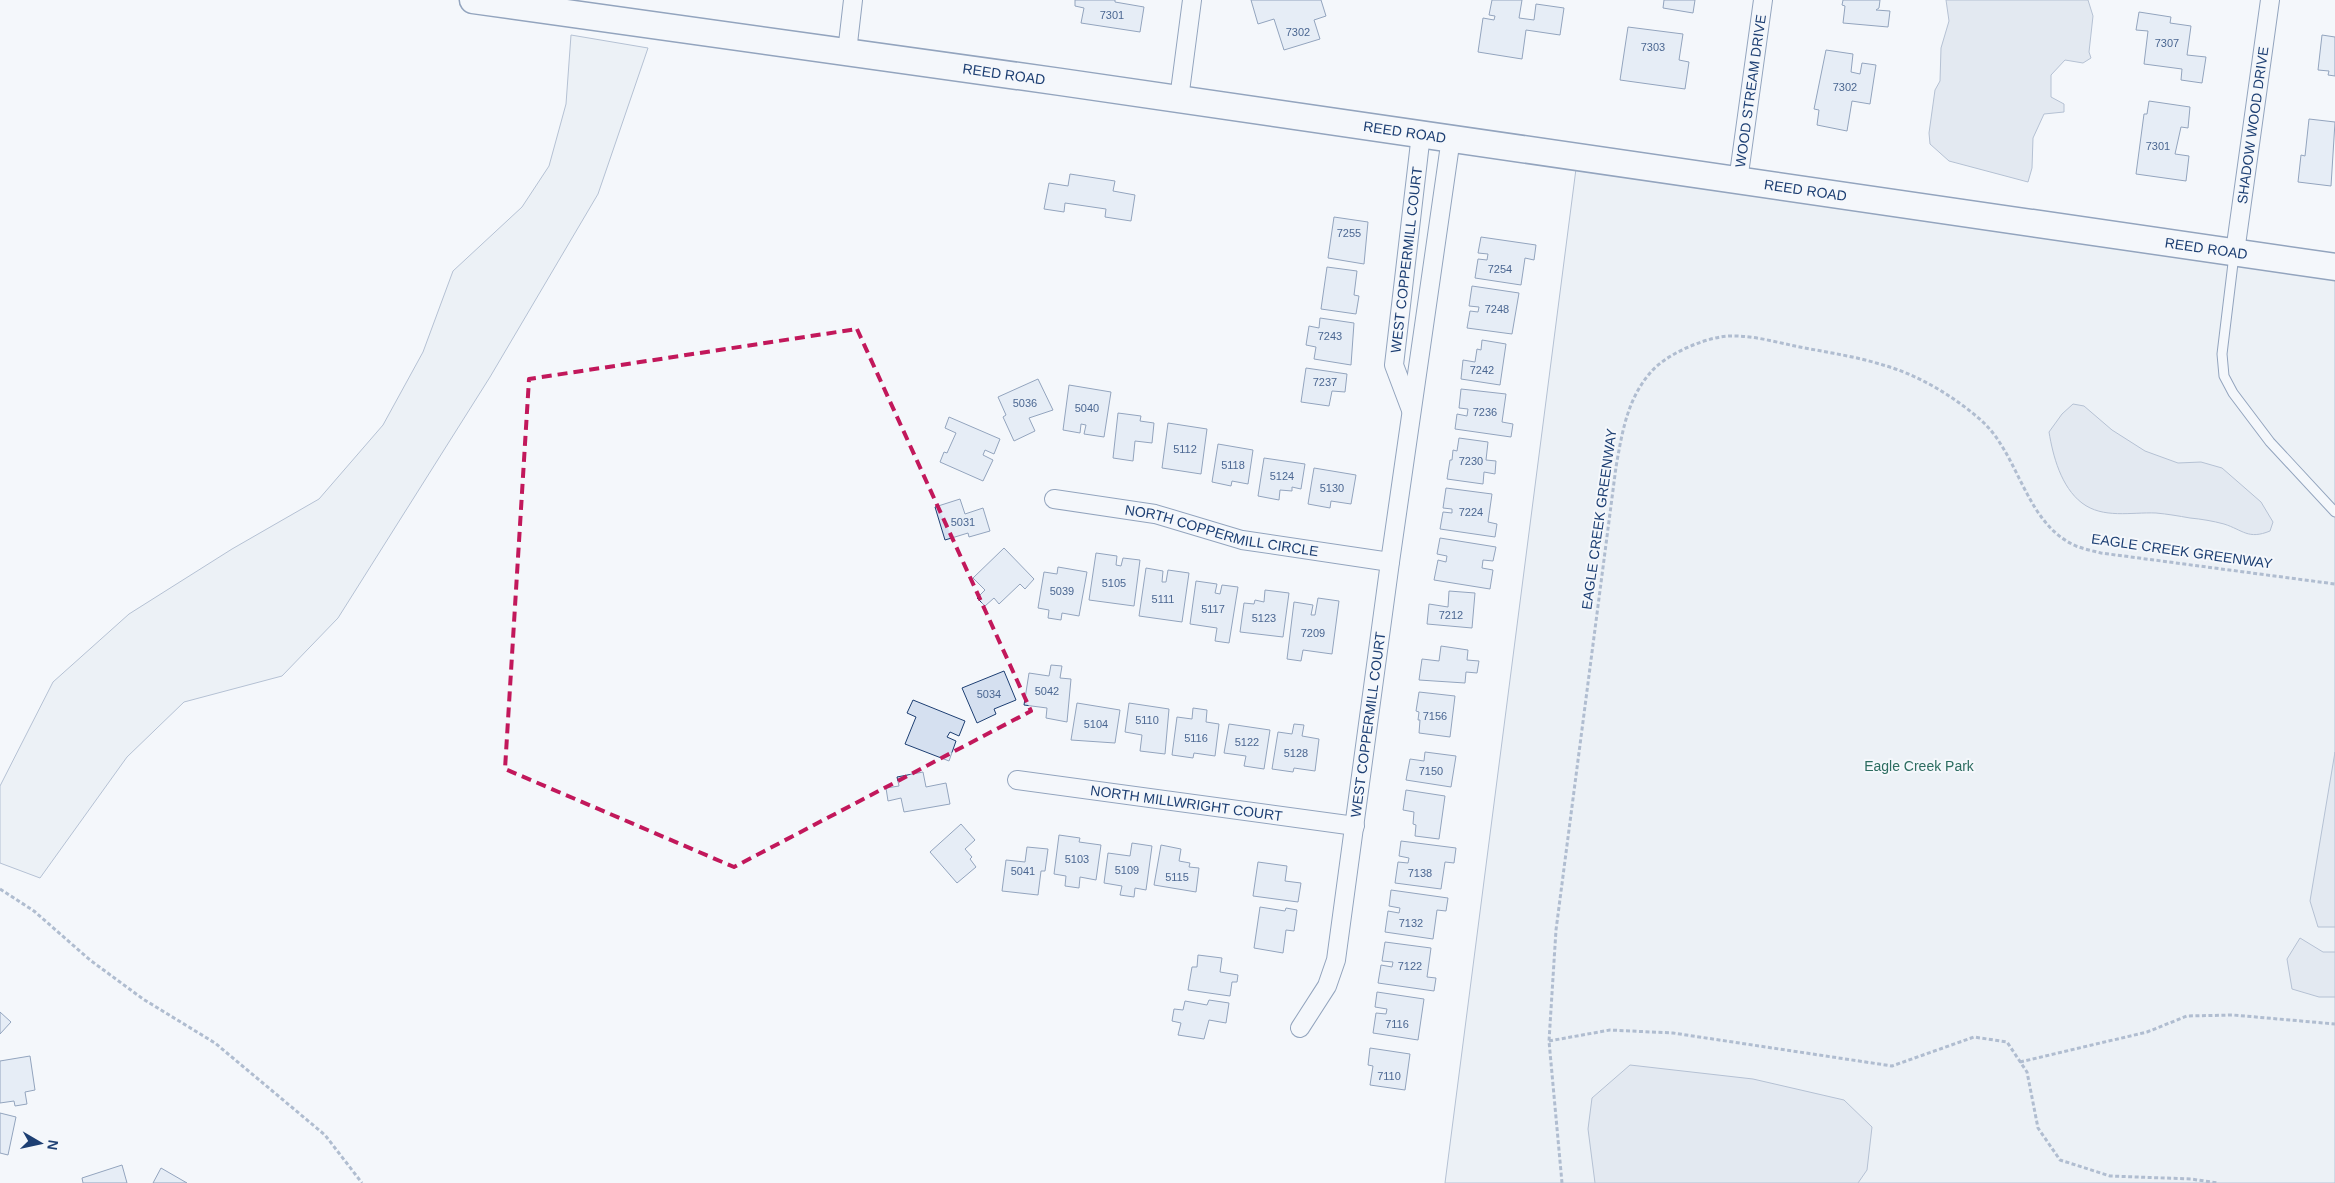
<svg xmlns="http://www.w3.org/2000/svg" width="2335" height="1183" viewBox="0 0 2335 1183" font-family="Arial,sans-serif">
	<rect width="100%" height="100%" fill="#f4f7fb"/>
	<path fill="#e3e9f0" stroke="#687fa3" d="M571,35L648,48L598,194L490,377L338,618L282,676L184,702L127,757L40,878L0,863V786L53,682L129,614L232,549L319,499L383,425L423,352L453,271L522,207L549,166L566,104Z
		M1577,161L2335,271V1183H1445Z"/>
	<path fill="#cfd7e4" stroke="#687fa3" d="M1946,0H2088L2093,16L2089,52L2091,58L2083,63L2065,60L2051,75V97L2064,104V112L2044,114L2033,138L2032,168L2028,182L1949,161L1930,144L1929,133L1935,90L1940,81L1941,48L1949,21Z
		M2073,404L2084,406L2112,430L2145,451L2178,463L2201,462L2222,468L2261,502L2273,522L2270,531C2248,540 2243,530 2224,524C2213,521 2201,519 2190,518C2179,516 2167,514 2156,513C2131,512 2103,519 2082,503C2061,487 2053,456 2049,432L2062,414Z
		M2335,752V927H2318L2310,901Z
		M2300,938L2323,952H2335V997H2319L2292,989L2287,959Z
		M1630,1065L1753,1079L1844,1100L1872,1127L1867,1170L1858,1183H1595L1588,1129L1592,1098Z"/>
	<path fill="#d5e0f0" stroke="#1d3f73" d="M1075,0H1115V2L1144,7L1140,32L1081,23L1084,8L1075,6Z
		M1251,0H1321L1326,16L1314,20L1320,39L1284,50L1274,19L1258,24Z
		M1492,0H1522L1519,18L1534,20L1536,4L1564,8L1560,35L1526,30L1522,59L1478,52L1483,18L1494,20L1495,16L1489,15Z
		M1664,0H1695L1693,13L1663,8Z
		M1843,0H1880L1879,8L1876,10L1890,11L1888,27L1843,23L1845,6L1842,5Z
		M2139,12L2171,17L2170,23L2191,26L2187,55L2206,57L2202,83L2181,80L2182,69L2144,64L2148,31L2136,30Z
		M1628,27L1683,34L1679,60L1689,62L1685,89L1620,80Z
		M2322,35L2335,37V76L2328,75L2329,71L2318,70Z
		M1826,50L1853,54L1851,72L1860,74L1862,63L1876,65L1870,104L1852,101L1847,131L1817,125L1819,110L1814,109Z
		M2149,101L2190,107L2188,128L2181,127L2175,154L2189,156L2186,181L2136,174L2144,114H2147Z
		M2309,119L2335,122L2331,186L2298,182L2301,155L2305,156Z
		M1070,174L1115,181L1113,191L1135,195L1131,221L1105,217L1106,209L1065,203L1064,212L1044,209L1049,183L1068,186Z
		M1334,217L1368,222L1364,264L1328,258Z
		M1481,237L1536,245L1534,260L1525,258L1521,285L1475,278L1478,259L1487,260L1488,254L1478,253Z
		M1327,267L1357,271L1354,295L1359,296L1356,314L1321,309Z
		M1472,286L1519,293L1512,334L1467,328L1470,311L1478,312L1479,307L1469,306Z
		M1320,318L1354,323L1351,365L1314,359L1316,347L1306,345L1309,326L1319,328Z
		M1482,340L1506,344L1500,385L1461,379L1463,360L1475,362L1477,349L1481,350Z
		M1306,368L1347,374L1345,392L1332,391L1329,406L1301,402Z
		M1038,379L1053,410L1029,418L1035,431L1014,441L1003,417L1006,415L998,397Z
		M1069,385L1111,392L1104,437L1084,434L1086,425L1081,424L1080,433L1063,430Z
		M1461,389L1506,394L1502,422L1513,424L1511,437L1455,429L1457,414L1467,416L1468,409L1459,408Z
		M1118,413L1141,416L1140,421L1154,423L1152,443L1135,441L1133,461L1113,458Z
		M949,417L1000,439L994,454L985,450L983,455L993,460L983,481L940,462L944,452L947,453L956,433L945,428Z
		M1168,423L1207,429L1201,474L1162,468Z
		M1459,438L1488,442L1486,460L1496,461L1495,474L1484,472L1483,484L1447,479L1450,460H1452L1453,450L1457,451Z
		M1218,444L1253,450L1248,484L1232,481L1231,486L1212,482Z
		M1264,458L1305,464L1301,489L1292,487V491L1280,490L1279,500L1258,496Z
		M1314,468L1356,475L1351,504L1331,501L1330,508L1308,504Z
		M1446,488L1492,494L1488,522L1497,524L1495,537L1440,529L1443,512L1452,513V509L1443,508Z
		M960,499L965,514L983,508L990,531L969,537L968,533L945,540L935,507Z
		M1440,538L1496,547L1493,561L1483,560L1482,568L1493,570L1490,589L1434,580L1438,560L1446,562L1447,556L1437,554Z
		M1004,548L1034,579L1025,589L1020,584L999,604L994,598L985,606L977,598L985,590L973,578Z
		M1096,553L1117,556L1116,565L1121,566L1123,558L1140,560L1134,606L1089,600Z
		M1058,567L1087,572L1079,616L1062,613L1061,620L1048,618L1049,610L1038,608L1044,572L1057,574Z
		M1146,568L1163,571L1162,582H1166L1168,570L1189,573L1182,622L1139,616Z
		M1196,581L1217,584L1215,593L1220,594L1222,585L1238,587L1229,643L1215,641L1217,628L1190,624Z
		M1265,590L1289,593L1283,637L1240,632L1244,603L1254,604L1255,600L1264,602Z
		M1449,591L1475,593L1472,628L1427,624L1429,604L1448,607Z
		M1318,598L1339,601L1332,654L1303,650L1301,661L1287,659L1294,602L1313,605L1311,615H1315Z
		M1441,646L1468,650L1467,660L1479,661L1477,673L1466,672L1465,683L1419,680L1422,659L1439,661Z
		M1051,665L1062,666L1060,678L1071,679L1067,722L1046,718L1047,708L1024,705L1029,673L1049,676Z
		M1004,671L1016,700L994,709L996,714L977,723L962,688Z
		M1419,692L1455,696L1450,737L1419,733L1420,720H1418L1419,712L1416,711Z
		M913,700L965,721L959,736L950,732L947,737L956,741L949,761L905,744L916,717L907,713Z
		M1077,703L1120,710L1115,743L1071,740Z
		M1129,703L1169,709L1165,754L1140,751L1142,735L1125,732Z
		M1193,708L1207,710L1206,722L1219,724L1215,756L1194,753L1193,758L1172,755L1177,717L1192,719Z
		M1229,724L1270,730L1264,769L1244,766L1246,756L1224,753Z
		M1294,724L1304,725L1302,736L1319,739L1315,771L1294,768L1293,772L1272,769L1278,732L1292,734Z
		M1425,752L1456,756L1451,787L1406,780L1410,759L1424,761Z
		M923,772L926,787L946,783L950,804L904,812L901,798L888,801L886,788L899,786L897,777Z
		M1406,790L1445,796L1439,839L1415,836L1416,825L1413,824L1414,812L1403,810Z
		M961,824L975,840L965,849L972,857L970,859L976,867L957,883L930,852Z
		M1059,835L1080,838L1079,842L1101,845L1096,880L1080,877L1079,888L1065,886L1066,876L1054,874Z
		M1401,841L1456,848L1454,863L1445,862L1441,889L1395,883L1398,862L1408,863L1409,858L1399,856Z
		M1132,843L1152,846L1146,890L1135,888L1134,897L1120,895L1122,886L1104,883L1108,853L1130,856Z
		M1161,845L1181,849L1179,861L1190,863L1189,867L1199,868L1196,892L1154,885Z
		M1027,847L1048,849L1045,871H1041L1038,895L1002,891L1006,860L1025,862Z
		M1258,862L1287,866L1285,881L1301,883L1298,902L1253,896Z
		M1391,890L1448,898L1446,911L1437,910L1433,939L1385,932L1388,911L1399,913L1400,908L1389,906Z
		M1260,907L1285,911L1286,908L1297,910L1294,931L1286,930L1283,953L1254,948Z
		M1385,942L1431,948L1427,977L1436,978L1434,991L1378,983L1381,965L1392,967L1393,962L1382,961Z
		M1198,955L1222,958L1220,972L1238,975L1237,982H1232L1230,996L1188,990L1192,967H1197Z
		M1377,992L1424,999L1418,1040L1373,1033L1376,1013L1386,1014L1387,1009L1375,1007Z
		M1209,1000L1229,1003L1226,1023L1209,1020L1204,1039L1178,1035L1181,1023L1172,1021L1174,1009L1183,1010L1185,1001L1207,1005Z
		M0,1012L11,1022L0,1034Z
		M1370,1048L1410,1054L1405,1090L1370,1085L1373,1066L1368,1065Z
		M30,1056L35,1090L25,1092L27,1104L15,1106L14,1101L0,1103V1061Z
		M0,1113L16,1117L8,1155L0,1153Z
		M122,1165L127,1183H83L82,1178Z
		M161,1168L187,1183H153Z"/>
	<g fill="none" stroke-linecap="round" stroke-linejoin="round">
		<defs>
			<path id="lane" d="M2234,255L2222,354L2224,376L2233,393L2270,442L2335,512"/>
			<g id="street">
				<path d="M847,52L853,0"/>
				<path d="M1179,99L1192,0"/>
				<path id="s1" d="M1738,181L1763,0"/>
				<path id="s2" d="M2235,252L2270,0"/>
				<path id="s3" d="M1411,410L1394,365L1421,134"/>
				<path id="s4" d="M1054,499L1155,514L1242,540L1390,562"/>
				<path id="s5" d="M1017,780L1355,826"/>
				<path id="s6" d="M1300,1028L1327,986L1336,960L1390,562L1451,138"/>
			</g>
			<g id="secondary">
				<path id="s7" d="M473,0L1061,82L2335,267"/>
			</g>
		</defs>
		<use href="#lane" stroke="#1d3f73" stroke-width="11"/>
		<use href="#street" stroke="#1d3f73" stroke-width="20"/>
		<use href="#secondary" stroke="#1d3f73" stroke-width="29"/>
		<path stroke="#5e769c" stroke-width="3" stroke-dasharray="4 2.5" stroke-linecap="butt" d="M0,889L34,911L90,960L143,999L215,1043L325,1135L362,1183
			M1549,1041L1610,1030L1673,1033L1892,1066L1974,1037L2007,1042L2027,1072L2038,1128L2060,1160L2110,1176L2191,1179L2218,1183
			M2020,1062L2147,1032L2187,1016L2233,1015L2335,1024
			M1562,1183L1549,1041L1556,930L1616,467C1622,433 1627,400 1650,373C1665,355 1698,341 1720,337C1744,333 1771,341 1795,346C1824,352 1855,356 1883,365C1919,375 1957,398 1984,423C2020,458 2026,524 2076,546C2084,549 2093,551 2101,553L2335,584"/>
		<use href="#lane" stroke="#f4f7fb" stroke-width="9"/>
		<use href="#street" stroke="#f4f7fb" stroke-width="18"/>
		<use href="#secondary" stroke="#f4f7fb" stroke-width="26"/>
	</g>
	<path d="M0 0H2335V1183H0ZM857,329L1031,711L734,867L505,769L529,379Z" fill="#f4f7fb" fill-opacity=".55" fill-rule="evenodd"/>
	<path fill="none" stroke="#c2185b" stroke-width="4" stroke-dasharray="10 6" stroke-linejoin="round" d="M857,329L1031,711L734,867L505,769L529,379Z"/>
	<g text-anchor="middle" stroke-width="4" stroke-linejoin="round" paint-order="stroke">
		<g font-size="11" fill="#4b6792">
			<text x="1112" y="19">7301</text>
			<text x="1298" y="36">7302</text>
			<text x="2167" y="47">7307</text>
			<text x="1653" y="51">7303</text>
			<text x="1845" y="91">7302</text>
			<text x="2158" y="150">7301</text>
			<text x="1349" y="237">7255</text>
			<text x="1500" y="273">7254</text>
			<text x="1497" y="313">7248</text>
			<text x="1330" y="340">7243</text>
			<text x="1482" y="374">7242</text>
			<text x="1325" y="386">7237</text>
			<text x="1025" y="407">5036</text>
			<text x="1087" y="412">5040</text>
			<text x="1485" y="416">7236</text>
			<text x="1185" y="453">5112</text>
			<text x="1471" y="465">7230</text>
			<text x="1233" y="469">5118</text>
			<text x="1282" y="480">5124</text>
			<text x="1332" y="492">5130</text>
			<text x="1471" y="516">7224</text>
			<text x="963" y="526">5031</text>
			<text x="1114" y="587">5105</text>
			<text x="1062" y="595">5039</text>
			<text x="1163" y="603">5111</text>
			<text x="1213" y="613">5117</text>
			<text x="1451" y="619">7212</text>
			<text x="1264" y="622">5123</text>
			<text x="1313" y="637">7209</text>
			<text x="1047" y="695">5042</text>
			<text x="989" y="698">5034</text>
			<text x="1435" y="720">7156</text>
			<text x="1147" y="724">5110</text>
			<text x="1096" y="728">5104</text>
			<text x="1196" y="742">5116</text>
			<text x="1247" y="746">5122</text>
			<text x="1296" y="757">5128</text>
			<text x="1431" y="775">7150</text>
			<text x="1077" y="863">5103</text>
			<text x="1127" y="874">5109</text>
			<text x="1023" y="875">5041</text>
			<text x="1420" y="877">7138</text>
			<text x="1177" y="881">5115</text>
			<text x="1411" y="927">7132</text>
			<text x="1410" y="970">7122</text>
			<text x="1397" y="1028">7116</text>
			<text x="1389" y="1080">7110</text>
		</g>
		<g font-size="14" fill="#1d3f73" stroke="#f4f7fb">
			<text dy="5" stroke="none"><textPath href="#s7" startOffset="536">REED ROAD</textPath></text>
			<text dy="5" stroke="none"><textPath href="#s1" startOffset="91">WOOD STREAM DRIVE</textPath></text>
			<text dy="5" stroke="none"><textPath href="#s2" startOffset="128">SHADOW WOOD DRIVE</textPath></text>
			<text dy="5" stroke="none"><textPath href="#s7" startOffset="941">REED ROAD</textPath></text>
			<text dy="5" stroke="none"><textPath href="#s7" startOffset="1346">REED ROAD</textPath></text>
			<text dy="5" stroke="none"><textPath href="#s7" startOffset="1751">REED ROAD</textPath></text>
			<text dy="5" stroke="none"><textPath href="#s3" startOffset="154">WEST COPPERMILL COURT</textPath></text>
			<text transform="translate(1599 519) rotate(-82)" y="5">EAGLE CREEK GREENWAY</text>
			<text dy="5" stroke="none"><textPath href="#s4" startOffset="171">NORTH COPPERMILL CIRCLE</textPath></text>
			<text transform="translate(2182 551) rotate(8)" y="5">EAGLE CREEK GREENWAY</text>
			<text dy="5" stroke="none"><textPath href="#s6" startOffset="315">WEST COPPERMILL COURT</textPath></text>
			<text dy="5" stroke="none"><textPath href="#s5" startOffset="171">NORTH MILLWRIGHT COURT</textPath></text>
		</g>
		<g font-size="14" fill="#2c6c60" stroke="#f4f7fb">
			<text x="1919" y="771">Eagle Creek Park</text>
		</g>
	</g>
	<g transform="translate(40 1143) rotate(99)" stroke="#f4f7fb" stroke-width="4" paint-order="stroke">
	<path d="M0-4L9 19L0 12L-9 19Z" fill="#1d3f73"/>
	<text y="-8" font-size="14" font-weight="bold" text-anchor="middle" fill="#1d3f73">N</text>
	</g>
</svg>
